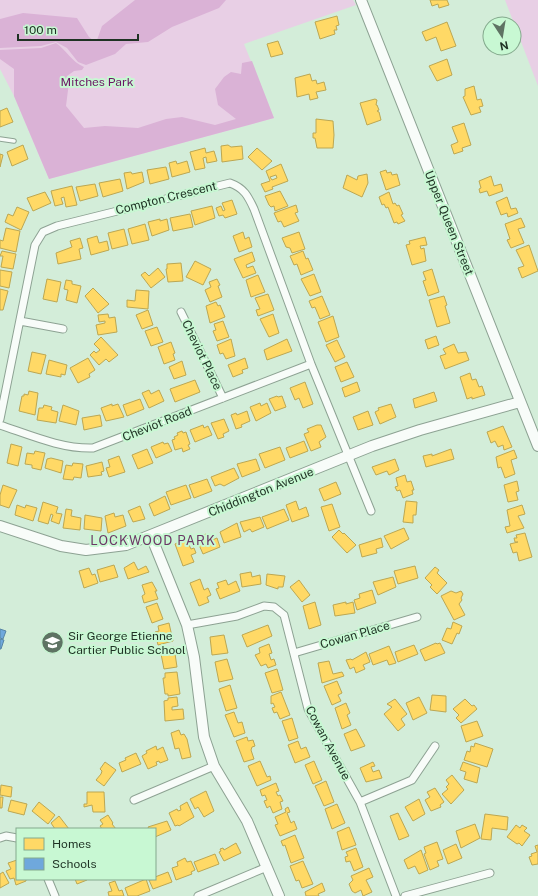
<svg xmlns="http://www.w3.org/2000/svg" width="538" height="896" viewBox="0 0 538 896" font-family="'Public Sans',sans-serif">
	<rect width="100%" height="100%" fill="#d3edd9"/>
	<path fill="#e8cfe5" d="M0,0H353L356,5L244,44L274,118L49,179L14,96L0,69Z
		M505,0H538V86Z"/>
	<path fill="#dab2d6" d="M135,0H226L219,8L172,27L148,42L126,44L115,54L86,65L78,62L67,48L56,42L41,46L0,48V19L23,13L77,18L89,37L94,41L97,40L102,26Z
		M56,43C66,50 72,62 84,67L82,70L74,71L67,76L69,82L66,106L84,128L105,126L138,128L166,119L182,117L215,125L236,119L218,105L215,89L224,77L231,72L241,74L242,63L252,61L274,118L49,179L14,96V69L0,59V50L41,48Z"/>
	<path fill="#ffd966" stroke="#bca752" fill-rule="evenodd" d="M430,0H447L449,5L439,8L438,4L432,6Z
		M337,16L339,25L336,26L337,30H334L335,34L320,39L315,22Z
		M447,22L456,46L441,51L436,37L426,41L422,32Z
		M278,41L283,54L271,57L267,44Z
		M447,59L452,75L437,81L429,66Z
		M310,74L312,81L316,80L317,84L324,82L326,90L316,92L318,98L310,100L309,94L297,97L295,78Z
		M474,86L477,100L481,99L483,106L479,107L481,112L471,115L463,97L465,96V89Z
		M375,99L377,100L376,105H377L379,110L377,111L379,112L381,120L367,125L360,103Z
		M7,108L13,122L0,127V111Z
		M316,119L333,121L334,135L333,148H317L315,138H313V133H316Z
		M464,123L471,145L462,148L463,151L454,154L451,145L458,142L452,127Z
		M23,145L28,159L12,166L7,152Z
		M228,145L231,147L242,146L243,159L222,162L221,146Z
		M205,148L206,153L214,151L217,161L207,163L206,157L203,158L205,168L195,170L190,152Z
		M257,148L272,161L262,170L248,157Z
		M0,154L3,155L0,167Z
		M176,161L177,164L187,161L190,172L172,177L169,163Z
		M281,164L288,181L272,187L273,189L265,192L261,184L270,181L266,171ZM276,175L277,178L272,180L270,177Z
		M166,167L169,179L150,184L147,170Z
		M386,170L387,173L391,172L392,175L397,174L400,185L386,190L380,172Z
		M131,172L132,174L142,172L144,182L127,189L124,173Z
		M367,174L368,183L362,197L343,188L347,175L357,180L358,176Z
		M491,176L494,186L501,184L503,191L489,196L487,191L480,193L479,189L481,188L479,181Z
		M120,179L123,191L103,197L99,183Z
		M95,184L98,196L80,201L76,187Z
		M72,186L77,205L66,207L64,197L61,198L63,204L55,206L51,191Z
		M280,191L288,206L275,211L274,206L271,207L269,205L265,196Z
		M45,192L51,203L33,211L27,198Z
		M389,192L393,204L395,203L397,206L399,205L403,214L401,215L405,221L398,224L397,222L394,223L388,207L386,208L384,204L382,205L379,197Z
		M507,197L511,209L516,208L518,213L508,217L507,213L501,215L496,202Z
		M232,200L237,214L225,218L223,215L219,216L216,208L221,206L223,211L225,210L222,203Z
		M296,205L298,212L295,213L299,221L284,227L281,221L278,222L274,213Z
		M212,206L215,218L195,225L191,211Z
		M17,207L29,212L21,230L5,222L8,214L13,216Z
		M190,214L193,227L173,231L170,218Z
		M521,218L525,227L518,229L524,243L511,248L507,240L510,239L505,224Z
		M160,219V221L167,219L169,230L152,236L148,222Z
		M145,224L149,240L132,244L128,229Z
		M6,228L20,231L16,252L0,248V240L3,241Z
		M124,229L128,245L112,249L108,233Z
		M243,232L245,239L249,237L252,247L239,252L233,236Z
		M299,232L305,249L292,253L290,248L286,247L282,238Z
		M97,236L99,243L107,241L109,250L91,255L87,239Z
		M425,237L427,245L420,246L421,249L424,248L426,261L412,265L406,245L410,244L409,241Z
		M80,238L83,248L79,249L81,259L58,264L56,253L72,247L70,241Z
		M529,245L538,271L522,278L518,268L524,266L516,250Z
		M2,251L16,254L13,269L1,267L3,256H0Z
		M303,251L306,259L308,258L313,270L301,275L297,264L294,265L290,256Z
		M252,252L255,261L246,265L247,268L253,266L256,273L243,278L234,259Z
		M195,261L211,269L203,285L186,277Z
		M181,263L183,281L168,282L166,269H167V264Z
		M158,268L165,277L151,288L141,275L145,272L149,276Z
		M432,269L439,292L428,296L423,281L426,280L423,272Z
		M0,270L12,272L9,288L0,286Z
		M314,274L321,292L310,296L301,279Z
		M258,275L265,292L251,297L246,280Z
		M47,279L61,282L57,302L43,299Z
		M217,279L220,285L218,286L222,297L210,302L205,290L211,287L209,282Z
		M66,280L72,281V284L81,286L77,303L66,300L68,290L64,289Z
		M93,288L109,304L98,313L85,296Z
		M0,289L8,291L3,310H0Z
		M136,290L149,291L148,309L127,307V300L135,301Z
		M268,294L274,310L258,316L256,310L260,309L255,298Z
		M322,296L330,315L320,319L315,307L312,308L309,301Z
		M444,296L447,305L445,306L450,323L437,327L429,300Z
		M216,302L218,306L220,305L225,317L210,323L206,306Z
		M148,310L153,325L142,329L136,315Z
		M108,314L109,318L115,317L117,332L98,335L96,325L105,323V321L99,322L98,315Z
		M273,314L279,333L269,337L260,319Z
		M333,316L339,337L326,342L318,322Z
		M223,321L229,337L217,341L213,331L216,330L214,324Z
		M157,327L163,342L151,346L145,331Z
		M436,336L439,345L428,349L425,340Z
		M101,337L118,355L109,362L106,359L99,365L90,355L94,351L96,353L100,350L94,344Z
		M231,339L235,356L226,359L223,353L220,354L217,345Z
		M287,339L292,351L267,360L264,350Z
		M337,340L345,357L335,362L326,345Z
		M171,342L175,353L173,354L175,360L164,364L158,347Z
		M454,344L458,353L466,352L469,360L445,369L440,356L446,354L443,349Z
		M32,352L46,355L41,374L28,371Z
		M88,358L95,370L89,374L90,377L78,383L70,368Z
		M245,358L248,368L242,370L243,373L233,377L228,365Z
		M49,360L67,365L65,375L61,374V377L46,374Z
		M182,361L186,375L174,379L169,367Z
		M347,362L354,377L341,382L335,367Z
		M470,373L472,380L476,379L479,387L482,386L485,395L472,399V397L467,399L460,377Z
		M195,380L200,392L175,402L170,389Z
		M305,382L313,404L303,408L299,398L295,400L290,388Z
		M357,382L360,391L345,397L342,388Z
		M149,390L151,394L159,390L164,401L149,408L142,393Z
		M29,391L38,393L35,415L19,411L22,396H24V394L28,395Z
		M434,392L437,401L415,408L413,399Z
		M277,396L278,397L282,396L286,407L275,411L269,399Z
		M140,399L144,409L127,416L123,405Z
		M260,403L261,406L267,403L271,413L256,421L250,407Z
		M112,404V406L118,404L124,417L106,421L101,408Z
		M391,404L396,417L380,424L375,412L379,410L378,408Z
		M44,405L52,407L51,410L58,412L56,423L37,420L39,408H43Z
		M63,405L79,411L76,425L59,421Z
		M247,411L250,421L241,425L242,427L236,429L231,415L236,413L237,415Z
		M368,411L373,425L358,430L353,417Z
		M100,415L102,426L84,430L82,418Z
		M224,419L229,431L223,434L224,437L218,439L211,423Z
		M203,425L204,428L208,426L212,435L195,442L190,430Z
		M317,425H321L326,437L319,442L321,447L311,451L304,434L309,432L307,429Z
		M503,426L512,447L504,450L503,445L498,447L495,441L491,443L487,432Z
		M182,431L183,433L186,432L190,444L188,445L190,449L183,452L182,448L175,450L172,440L175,439L174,437L178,435L177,433Z
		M304,441L308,451L290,458L286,448Z
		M163,442L164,444L168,443L172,451L156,458L151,447Z
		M11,444L22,447L18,466L7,463Z
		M280,447L285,460L265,468L259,454Z
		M147,449L153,463L138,469L132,455Z
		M451,449L454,459L426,467L423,456L432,454V456Z
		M514,450L517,458L511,460L515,474L505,478L501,467L498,468L496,457Z
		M35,451L45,453L41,470L32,468V465L25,464L27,453L34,454Z
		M119,456L125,472L109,477L106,468L110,467L108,460Z
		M51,458L63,461L61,473L45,468L47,459Z
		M256,459L260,470L242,477L237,464Z
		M395,459L399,470L389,475L387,471L376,475L372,467Z
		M102,462L104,471L101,472L102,475L88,477L86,466Z
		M73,463L83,464L81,478L74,477L73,480L63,479L66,465L72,466Z
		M234,468L239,478L224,486L220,484L215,486L211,477Z
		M405,475L407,482L411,481L414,490H412L413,494L403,498L400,490L397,491L395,487L398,486L396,478Z
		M207,479L212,491L194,498L189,485Z
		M517,481L519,491L516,492L518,500L508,502L504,485Z
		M336,482L341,494L324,501L319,489Z
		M3,485L17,490L9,508L0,505V495Z
		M186,485L191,498L171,505L166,492Z
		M165,496L170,509L154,516L149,504Z
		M296,501L299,510L306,507L309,516L292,522L286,505Z
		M406,501L417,502L416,515H413V523L403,522Z
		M43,502L58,507L56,513L62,514L59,524L51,521L53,515L51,514L48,524L38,521Z
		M332,504L340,527L329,531L321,507Z
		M17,505L25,508L26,505L37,508L33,521L15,515Z
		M522,505L525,514L518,516L524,528L507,533L505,527L510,526L507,510Z
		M140,506L145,519L133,522L128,511Z
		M66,509L72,510L71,516L81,518L80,530L63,528Z
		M284,509L289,520L267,529L262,517Z
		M114,513L115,517L123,515L126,526L108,533L105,516Z
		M85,515L102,518L101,531L84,529Z
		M260,517L264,527L252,532L250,529L244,532L240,522Z
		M237,523L241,537L224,543L220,532Z
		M404,528L409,539L391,549L384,536Z
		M339,530L343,534L344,533L356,545L347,553L332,537Z
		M525,533L532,557L519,561L517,552L513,553L510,544L518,542H515L514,538H517L516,535Z
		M206,534L210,541L217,538L220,547L203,554L196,538Z
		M381,538L383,547L376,549L377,553L362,557L359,545Z
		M185,539L187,545H189L191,549L194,548L196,553L191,555L194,562L183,566L175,544Z
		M134,562L138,570L146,566L149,572L128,579L124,568Z
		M114,565L118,577L100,582L97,570Z
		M415,566L418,578L398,584L394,571Z
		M435,567L439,570L437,573L447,583L437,594L430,587L432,585L425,578Z
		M89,568L92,575L95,574L98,583L84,588L79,571Z
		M251,572L252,577L260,575L261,584L242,587L240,574Z
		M267,574L285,576L283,587H278V589L266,585Z
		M393,577L396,587L378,595L373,582Z
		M200,579L204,590L208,588L211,595L207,597L209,602L199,606L190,583Z
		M226,580L228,585L236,581L240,591L220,599L216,589L219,588L217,583Z
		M299,580L310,595L302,602L290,587Z
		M152,582L157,591H155L158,599L144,603L142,596L145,594L142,585Z
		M372,590L376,603L357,610L354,600L360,598L359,594Z
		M451,591L456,593L461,591L463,594L461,598L462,600L459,604L465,615L454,620L441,596Z
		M315,602L321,625L309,629L303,606Z
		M346,602V604L353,602L355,613L335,616L333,605Z
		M157,603L163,619L152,623L146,607Z
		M453,622L462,626L459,634L457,633L452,644L442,640L447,628L451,629Z
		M169,623L173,641L158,645L155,632L159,631L158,626Z
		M268,625L272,636L247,647L242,635Z
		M224,635L228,653L212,655L210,637Z
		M436,643L437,644L440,643L445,653L425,661L420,650Z
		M269,644L272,653L269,654L271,660L274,659L276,665L268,668L266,664L261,666L255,655L260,653L259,648Z
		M414,645L418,654L398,662L395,652Z
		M389,646L396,663L389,665L387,660L373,665L369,654Z
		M174,647L177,667L164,669L160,649Z
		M366,652L370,662L363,665L365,669L356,673L354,667L350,669L346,660L351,659L352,660Z
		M227,659L233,679L219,682L215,662Z
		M329,661L333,674L342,672L344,676L322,683L318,663Z
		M277,669L283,690L272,693L265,673Z
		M177,672L180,694L168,696V694H165L163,678H165V673Z
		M337,681L342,693L338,695L341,701L332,705L324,686Z
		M230,685L237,708L226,711L219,689Z
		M281,692L290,715L280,719L277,712L274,713L272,708L275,707L273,703L271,704V696Z
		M432,695L446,696V712L430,710Z
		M177,697L178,706L172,707V710L183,709L184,719L165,721L164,701L168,700V698Z
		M419,697L427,713L413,720L406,703Z
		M395,699L407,714L401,719L405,725L398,731L384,714L392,707L387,704Z
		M465,699L472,706L474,705L477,709L461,723L456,718L459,715L453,709Z
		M346,703L350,713L347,715L351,725L342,729L335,708Z
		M234,712L238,723L242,722L245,733L234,737L225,715Z
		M292,718L298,738L289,741L282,721Z
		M477,721L483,736L466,742L461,726Z
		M356,729L365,746L351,751L344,734Z
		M179,730L181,735L184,734L187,739L191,757L182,759L179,748L175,749L171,733Z
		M247,737L248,741L253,740L255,746L252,747L251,750L254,759L244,762L236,741Z
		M298,741L301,749L306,747L310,757L295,763L288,745Z
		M475,743L493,749L487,767L464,760L467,751L470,752L471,746L474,747Z
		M156,746L157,750L163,747L168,760L160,763L159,761L156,762L157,765L148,769L142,756L147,753L146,751Z
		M136,753L141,764L122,772L119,763L126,760L125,758Z
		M260,761L267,777L270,776L271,780L257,786L248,766Z
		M314,761L322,780L313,784L305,765Z
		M105,762L116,770L104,786L96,780L101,774L102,771L100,769Z
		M373,762L375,766L371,767L373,772L379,770L382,778L366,782L360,768Z
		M463,762L480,768L477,783L464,779L466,772L460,770Z
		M452,775L464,790L451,804L442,794L448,789L446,787L449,784L446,780Z
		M326,781L334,802L324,806L315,786Z
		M276,783L279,791L276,792L278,796L280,795L283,801L280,802L282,809L273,813L270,806L267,808L264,801L267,800L265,795L262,796L260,790Z
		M1,785L12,787L11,797L0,795Z
		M435,788L444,802L440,805L441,807L431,811L425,800L430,797L427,792Z
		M206,791L214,811L204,817L198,807L195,809L190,799Z
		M87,792H104L105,812H93L92,805L84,807V804H87Z
		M0,797H3L2,808H0Z
		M419,799L425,814L413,821L405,807Z
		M11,800L27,804L24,815L8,811Z
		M39,802L55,815L48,824L32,811Z
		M187,802L194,817L179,826L178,825L175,826L169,813L177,809L178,811L181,810L180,806Z
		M337,804L345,823L332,829L325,809Z
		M288,807L290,812L287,813L291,823L294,821L297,829L280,836L275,825L278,824L275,817L286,812L285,809Z
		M398,813L409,836L399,840L390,816Z
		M485,814L508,817L507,830L492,828L491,840L481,839Z
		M108,815L113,823L112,824L116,829H102L100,826L103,824L100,820Z
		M59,816L69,829H55L51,823Z
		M167,821L171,830L155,837V829H149L148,827Z
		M475,824L480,838L461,848L456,831Z
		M516,825L520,828L522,825L527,828L524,831L530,835L522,846L519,843L517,844L507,837Z
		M349,827L356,845L342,850L337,832Z
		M295,835L304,858L291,863L285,845L283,846L281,841Z
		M437,842L443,859L437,861L439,866L430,870L424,854L426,853L424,847Z
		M236,843L241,853L224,861L219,852L221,851L220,849L223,848L224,850Z
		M456,844L462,858L448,864L443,850Z
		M538,845V864L532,865L529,857L532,856L531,854L537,852L535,846Z
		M356,848L363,867L354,871L350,861L346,862L345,857L348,856L346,852Z
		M421,850L428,870L419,874L415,866L408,869L404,860Z
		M215,854L219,864L198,872L194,862Z
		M185,858L187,862L191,861L195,870L191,872L192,874L176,880L172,868L178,866L177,862Z
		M17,860V879H26V881L16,885L14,878L10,879L6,871L11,869L8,863Z
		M303,861L313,884L302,888L299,880L296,881L290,866Z
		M369,868L373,877L366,880L372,892L363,896L361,890L355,893L352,891L349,884L353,880L351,876Z
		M3,872L9,883L0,888V874Z
		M168,872L172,882L153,889L149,880L155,879V877Z
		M75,879H86L87,880L77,884Z
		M146,879L150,891L137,896H128L125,888Z
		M115,881L119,891L122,890L124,896H109L108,892L112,891L109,883Z
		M322,883L325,891L318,894L319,896H306L305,892Z"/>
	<path fill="#6fa8dc" stroke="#5785a5" d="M0,629L6,631L3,639L0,638Z
		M0,639L4,640L1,649H0Z"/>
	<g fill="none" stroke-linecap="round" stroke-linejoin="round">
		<defs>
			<path id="lane" d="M0,139L14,141"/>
			<path id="street" d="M181,312L223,398
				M20,321L63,329
				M0,419L35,245L43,232L57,226L230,183C244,188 248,196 254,209L311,364L371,511
				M0,425C30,435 62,449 93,448L311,364
				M187,625L237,616L264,606L274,607L284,615L308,709L360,802L396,896
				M294,653L417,617
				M134,800L214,766
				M360,802L412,780L435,746
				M0,838L6,836L17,838
				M48,879L55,896
				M198,896L267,867
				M405,896L490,873"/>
			<path id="secondary" d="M361,0L538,446
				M0,526L61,546L86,550L126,545L372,446L420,430L520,402
				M151,536L187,625L194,657L204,737L214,766L247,821L279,896"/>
		</defs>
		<use href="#lane" stroke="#8da293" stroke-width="5.5"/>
		<use href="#street" stroke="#8da293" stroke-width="9"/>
		<use href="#secondary" stroke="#8da293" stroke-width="12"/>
		<use href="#lane" stroke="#f8fcf9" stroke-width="3.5"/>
		<use href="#street" stroke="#f8fcf9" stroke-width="7"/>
		<use href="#secondary" stroke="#f8fcf9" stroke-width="10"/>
	</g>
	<defs>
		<symbol id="school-disc" viewBox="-11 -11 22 22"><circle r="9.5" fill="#5e7363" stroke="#c8f8d3"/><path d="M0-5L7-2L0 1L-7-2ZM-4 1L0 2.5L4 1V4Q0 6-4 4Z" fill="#fff"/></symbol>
	</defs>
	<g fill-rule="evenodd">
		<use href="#school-disc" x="40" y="630" width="25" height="25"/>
	</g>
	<g text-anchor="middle" stroke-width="4" stroke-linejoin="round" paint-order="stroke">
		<g font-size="12" fill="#6b1664" stroke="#c8f8d3">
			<text x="97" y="86">Mitches Park</text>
		</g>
		<g font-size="12" fill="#1f3224" stroke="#c8f8d3">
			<text transform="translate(166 198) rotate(-14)" y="4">Compton Crescent</text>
			<text transform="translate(449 223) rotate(68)" y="4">Upper Queen Street</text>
			<text transform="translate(202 355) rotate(64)" y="4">Cheviot Place</text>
			<text transform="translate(157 424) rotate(-22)" y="4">Cheviot Road</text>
			<text transform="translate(261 492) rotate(-22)" y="4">Chiddington Avenue</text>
			<text transform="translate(355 635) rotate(-16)" y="4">Cowan Place</text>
			<text transform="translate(328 743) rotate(62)" y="4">Cowan Avenue</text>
		</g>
		<g font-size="12" fill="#1f3224" stroke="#c8f8d3" text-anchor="start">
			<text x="68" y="640">Sir George Etienne<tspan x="68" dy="14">Cartier Public School</tspan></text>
		</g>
		<g font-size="13" letter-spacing="1" fill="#6c3766" stroke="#c8f8d3">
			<text x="153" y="545">LOCKWOOD PARK</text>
		</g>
	</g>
	<rect x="16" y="828" width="140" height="52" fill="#c8f8d3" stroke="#84a98d"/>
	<rect x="24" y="838" width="20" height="12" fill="#ffd966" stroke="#84a98d"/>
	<text x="52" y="848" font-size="12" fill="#1f3224">Homes</text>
	<rect x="24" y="858" width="20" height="12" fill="#6fa8dc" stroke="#84a98d"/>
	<text x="52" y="868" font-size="12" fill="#1f3224">Schools</text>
	<g transform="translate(502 36) rotate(168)"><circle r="19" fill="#c8f8d3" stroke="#84a98d"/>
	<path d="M0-3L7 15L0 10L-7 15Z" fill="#5e7363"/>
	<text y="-6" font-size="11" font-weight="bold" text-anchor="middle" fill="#1f3224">N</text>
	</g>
	<path d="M18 34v6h120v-6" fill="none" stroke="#1f3224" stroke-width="2"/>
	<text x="24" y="34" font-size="12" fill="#1f3224" stroke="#c8f8d3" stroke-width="3" paint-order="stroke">100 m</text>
</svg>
